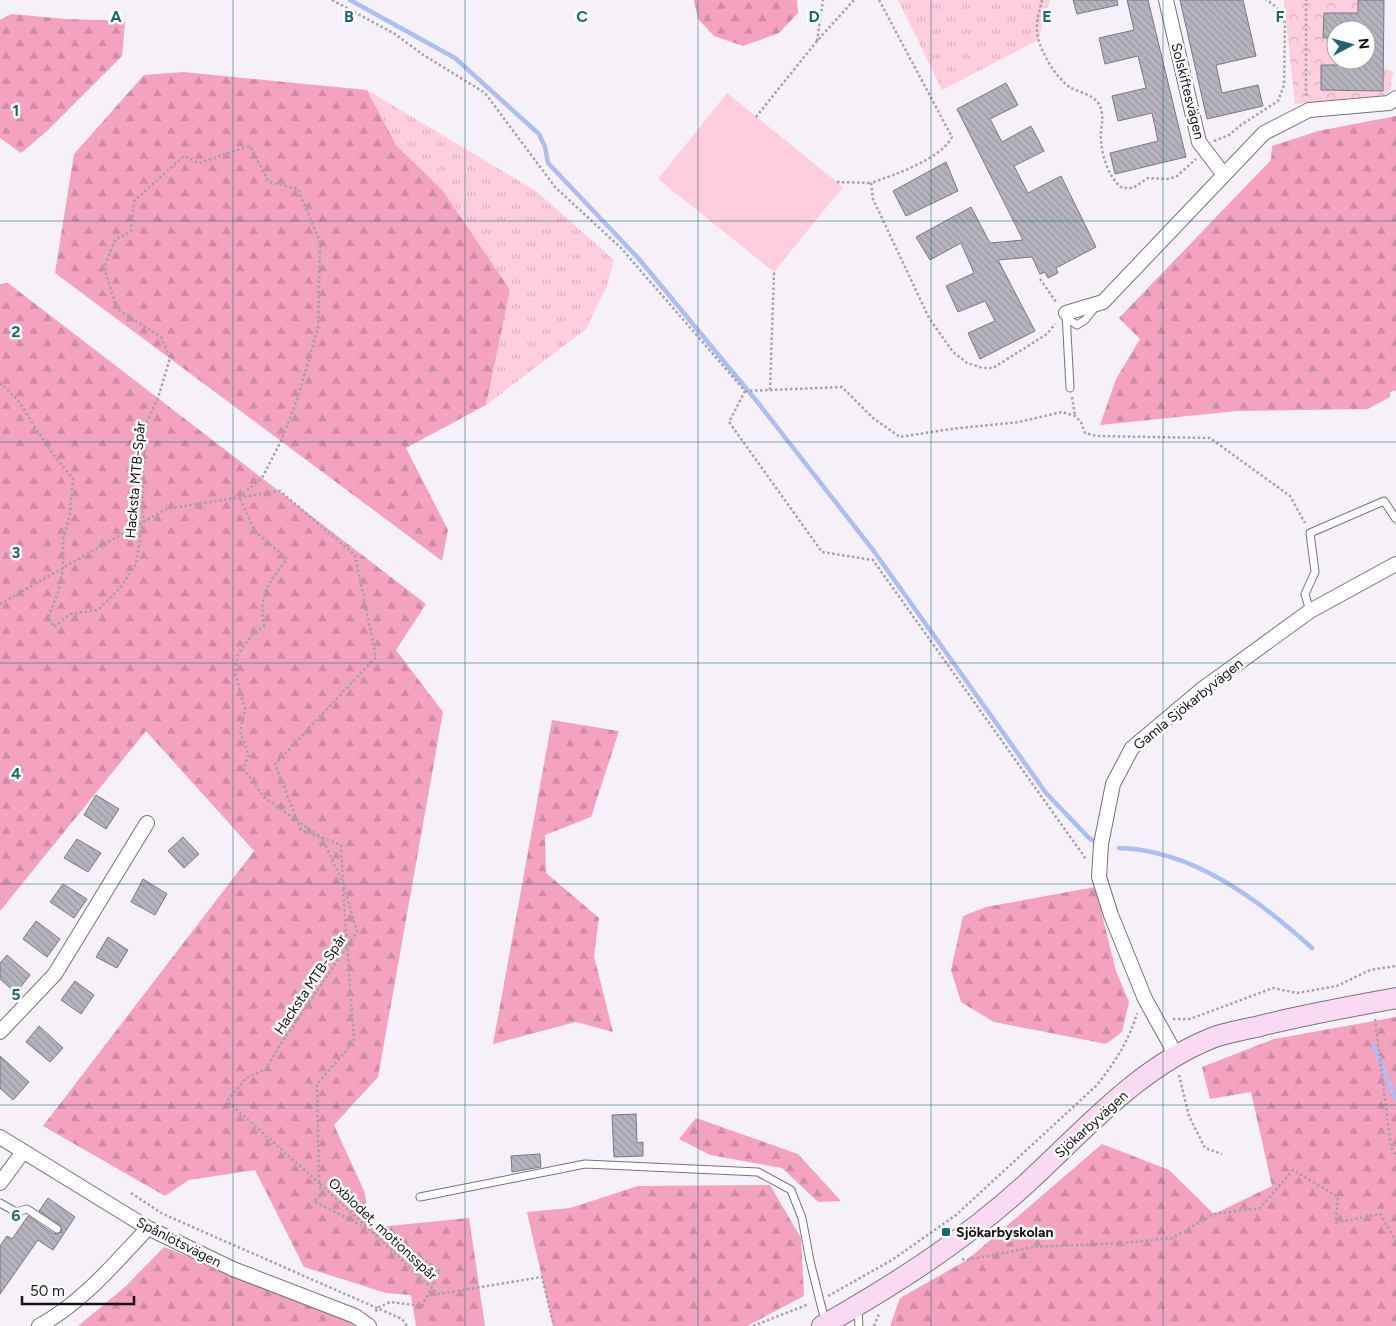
<svg xmlns="http://www.w3.org/2000/svg" width="1396" height="1326" viewBox="0 0 1396 1326" font-family="Figtree,sans-serif">
	<defs>
		<pattern id="grass-tufts" width="24" height="20" patternUnits="userSpaceOnUse" patternTransform="scale(1.25)"><rect width="24" height="20" fill="#ffcede"/><path d="M3 7l-1-3M5 7V3M7 7l1-3M15 17l-1-3M17 17v-4M19 17l1-3" fill="none" stroke="#dab0be"/></pattern>
		<pattern id="forest-firs" width="22" height="20" patternUnits="userSpaceOnUse" patternTransform="scale(1.25)"><rect width="22" height="20" fill="#f3a3bf"/><path d="M5 1l3.5 6h-7zM16 11l3.5 6h-7z" fill="#cf8ba3"/></pattern>
		<pattern id="park-crowns" width="20" height="18" patternUnits="userSpaceOnUse" patternTransform="scale(1.25)"><rect width="20" height="18" fill="#ffcede"/><path d="M2 6a3 3 0 1 1 6 0M12 15a3 3 0 1 1 6 0" fill="none" stroke="#dab0be"/></pattern>
		<pattern id="building-back-hatch" width="6" height="6" patternUnits="userSpaceOnUse" patternTransform="scale(1.25)"><rect width="6" height="6" fill="#b5b3bc"/><path d="M-1 5l2 2M0 0l6 6M5-1l2 2" fill="none" stroke="#9b99a1"/></pattern>
	</defs>
	<rect width="100%" height="100%" fill="#f6f0f8"/>
	<path fill="url(#grass-tufts)" d="M898,0H1050L1038,40L942,90Z
		M367,90L536,191L614,260L607,285L586,329L486,405L510,290L443,191L396,145Z"/>
	<path fill="url(#forest-firs)" d="M694,0H797L798,13L779,33L743,46L714,36L698,19Z
		M11,14L66,19L125,21L122,56L46,132L21,153L0,138V20Z
		M183,72L367,90L396,145L443,191L510,290L486,405L406,448L448,530L442,561L55,273L74,154L144,75Z
		M1396,116V390L1390,392V397L1368,409L1237,411L1100,425L1116,379L1140,339L1119,318L1271,160L1272,146L1318,131Z
		M8,283L426,604L396,650L443,712L378,1077L334,1125L365,1193L369,1228L469,1218L485,1326H416L411,1295L386,1293L304,1267L255,1170L189,1180L165,1196L43,1126L254,851L146,731L0,911V284Z
		M552,720L619,731L591,817L545,835L546,873L599,918L594,956L613,1032L576,1022L493,1044Z
		M1095,887L1116,971L1129,1002L1122,1032L1106,1044L994,1022L961,1002L951,970L963,916L986,907Z
		M1396,1017V1326H890L900,1298L967,1260L1102,1144L1169,1170L1214,1214L1272,1186L1251,1092L1210,1099L1202,1067L1274,1039Z
		M696,1118L798,1154L841,1201L818,1202L782,1168L710,1155L679,1139Z
		M770,1185L801,1238L804,1296L747,1326H553L527,1212L570,1208L638,1186Z
		M164,1247L339,1315L355,1326H78L125,1287Z"/>
	<path fill="url(#park-crowns)" d="M1284,0H1358V13H1324L1323,37L1336,38V60H1358V65H1321V90L1383,91V68L1393,72L1390,90L1381,100L1295,104Z"/>
	<path fill="#ffcede" d="M727,93L843,187L774,272L658,179Z"/>
	<g fill="none" stroke-linecap="round" stroke-linejoin="round">
		<path stroke="#aebdf4" stroke-width="4.5" d="M350,0L455,58L539,134L545,147L548,163L639,259L755,399L873,550L1046,793L1089,838L1096,842
			M1119,848C1193,850 1259,900 1312,948
			M1374,1046L1396,1099"/>
	</g>
	<path fill="url(#building-back-hatch)" stroke="#7a7981" d="M1073,0H1117L1118,5L1077,14Z
		M1127,0H1148L1186,157L1115,174L1110,153L1158,141L1152,113L1118,121L1112,96L1146,88L1138,56L1105,64L1099,38L1134,30Z
		M1180,0H1243L1256,56L1216,65L1222,93L1258,85L1263,106L1207,119Z
		M1358,0H1384L1383,91L1321,90V65H1358V60H1366V30H1336V38H1323L1324,13H1358Z
		M1006,83L1018,105L990,119L1002,142L1031,126L1044,151L1014,166L1028,193L1061,176L1096,247L1056,268L1058,273L1048,278L1045,272L1040,274L1032,257L998,260L1035,331L980,359L968,333L995,321L985,301L958,312L946,286L974,273L961,243L930,260L916,237L971,207L990,243L1023,240L957,109Z
		M946,162L958,191L906,216L893,191Z
		M96,795L119,809L106,829L84,815Z
		M183,837L199,854L184,868L168,851Z
		M77,839L101,853L88,872L64,858Z
		M143,879L167,894L155,915L131,902Z
		M63,884L87,899L74,918L50,902Z
		M36,921L60,939L47,957L23,939Z
		M108,937L128,950L117,968L96,957Z
		M7,955L30,975L16,993L0,979V963Z
		M75,981L94,995L81,1014L61,1000Z
		M39,1026L63,1048L50,1062L26,1042Z
		M0,1056L29,1082L13,1100L0,1088Z
		M636,1114L637,1143L643,1142V1156L614,1157L612,1115Z
		M540,1154L541,1167L512,1172L511,1156Z
		M48,1198L75,1217L53,1250L38,1240L0,1294V1246L7,1236L12,1239L28,1216L54,1234L62,1232L60,1225L39,1211Z"/>
	<g fill="none" stroke-linecap="round" stroke-linejoin="round">
		<defs>
			<path id="lane" d="M1066,313L1070,388
				M1066,318L1077,325L1085,320L1097,305
				M1310,611L1305,594L1315,572L1310,533L1384,501L1396,519
				M420,1197L585,1164L758,1172L791,1190L802,1218L810,1261L825,1321
				M0,1203L16,1212L27,1209L57,1229
				M858,1309L859,1326"/>
			<path id="street" d="M1166,0L1199,142L1224,175
				M1066,313L1103,302L1264,133L1309,110L1389,103L1396,98
				M0,1032L55,974L147,823
				M1174,1057L1170,1044L1145,999L1111,915L1099,877L1101,844L1113,784L1132,748L1201,690L1310,611L1396,564
				M0,1137L148,1228L233,1269L355,1316L369,1326
				M0,1183L23,1152
				M39,1326C83,1302 114,1264 148,1228"/>
			<path id="secondary" d="M822,1326C894,1285 965,1240 1026,1184C1084,1131 1137,1068 1212,1038C1225,1033 1241,1030 1256,1027C1302,1015 1349,1007 1396,998"/>
		</defs>
		<use href="#lane" stroke="#78737a" stroke-width="9"/>
		<use href="#street" stroke="#78737a" stroke-width="16"/>
		<use href="#secondary" stroke="#78737a" stroke-width="22"/>
		<path stroke="#a7a2a8" stroke-width="2.5" stroke-dasharray="2.5 2.5" stroke-linecap="butt" d="M332,0L395,34L422,54L485,93L555,187L621,248L745,391
			M879,0L952,137C941,159 894,175 871,183L873,199L929,318L953,352L967,363L983,368H993L1047,334L1055,324
			M1042,0C1040,10 1036,19 1037,30C1037,47 1056,79 1071,88C1081,93 1095,95 1100,106C1105,118 1100,128 1101,140C1102,157 1109,178 1122,188H1133L1148,178L1169,179L1177,176L1196,159
			M817,41L823,0
			M1306,96V0
			M756,117L817,41L854,0
			M1214,141L1229,135L1241,125L1278,101L1284,85L1285,23L1281,13L1273,4L1266,0
			M837,182L871,183
			M1040,279L1056,302
			M0,383L18,400L49,449L73,479L70,514L63,540V568L59,590L48,618L54,627L70,614L98,610L120,588L136,564L143,522V469L147,422L158,398L170,358L161,337L117,309L104,268L115,240L131,231L134,201L184,156L199,163L250,146L269,182L298,189L320,242L318,328L297,400L281,441L262,478L239,497L255,531L287,559C268,584 259,594 264,626L252,635L238,654L235,673L245,709L240,732L249,755L243,768L264,797L322,838L343,883L357,932L280,1045L266,1069L246,1078L227,1101L319,1183L322,1194L314,1201L416,1254L440,1271L422,1306L390,1302L377,1308L375,1314
			M770,390L774,272
			M745,391L842,387L873,418L900,437L951,429L1019,422L1062,412L1075,416L1081,422L1085,433L1096,436L1210,438L1290,496L1305,523
			M745,391L729,422L822,552L873,560L1086,859
			M1072,397L1075,416
			M0,604L166,509L280,491L355,555L376,657L275,764L301,830L341,845L343,881
			M343,889L354,1042L317,1084L319,1183L366,1226
			M1173,1019H1190L1273,988L1297,993L1337,986L1370,970L1396,966
			M1375,1019L1391,1147L1396,1156
			M1179,1075L1189,1116L1205,1148L1222,1154
			M131,1193L163,1214L402,1319L407,1326
			M372,1232L438,1294L542,1277L554,1326
			M962,1259L967,1260L1034,1247L1124,1243L1172,1238L1214,1214L1260,1208L1293,1170L1338,1197L1336,1223L1380,1214L1396,1241
			M828,1296L892,1260L956,1215L1097,1085C1115,1062 1129,1041 1137,1013
			M753,1326L809,1304
			M874,1326L879,1314"/>
		<use href="#lane" stroke="#fff" stroke-width="7"/>
		<use href="#street" stroke="#fff" stroke-width="14"/>
		<use href="#secondary" stroke="#fadaf3" stroke-width="20"/>
	</g>
	<path fill="none" stroke="#1d6773" stroke-width="1" stroke-opacity="0.55" d="M233,0V1326M465,0V1326M698,0V1326M931,0V1326M1163,0V1326M0,221H1396M0,442H1396M0,663H1396M0,884H1396M0,1105H1396"/>
	<rect fill="#1d6773" stroke="#fff" stroke-width="2" x="941" y="1227" width="10" height="10" rx="2.5"/>
	<g text-anchor="middle" stroke-width="5" stroke-linejoin="round" paint-order="stroke">
		<g font-size="14" fill="#151316" stroke="#fff">
			<text transform="translate(1188 91) rotate(76)" y="5">Solskiftesvägen</text>
			<text transform="translate(135 480) rotate(-85)" y="5">Hacksta MTB-Spår</text>
			<text transform="translate(1188 704) rotate(-39)" y="5">Gamla Sjökarbyvägen</text>
			<text transform="translate(310 984) rotate(-56)" y="5">Hacksta MTB-Spår</text>
			<text transform="translate(1091 1124) rotate(-42)" y="5">Sjökarbyvägen</text>
			<text transform="translate(383 1229) rotate(43)" y="5">Oxblodet, motionsspår</text>
			<text transform="translate(179 1242) rotate(27)" y="5">Spånlötsvägen</text>
		</g>
		<g font-size="14" font-weight="bold" fill="#151316" stroke="#fff" text-anchor="start">
			<text x="956" y="1237">Sjökarbyskolan</text>
		</g>
	</g>
	<g font-size="16" text-anchor="middle" font-weight="bold" fill="#1d6773" stroke="#fff" stroke-width="5" stroke-linejoin="round" paint-order="stroke">
		<text x="116" y="22">A</text>
		<text x="349" y="22">B</text>
		<text x="582" y="22">C</text>
		<text x="814" y="22">D</text>
		<text x="1047" y="22">E</text>
		<text x="1280" y="22">F</text>
		<text x="16" y="116">1</text>
		<text x="16" y="337">2</text>
		<text x="16" y="558">3</text>
		<text x="16" y="779">4</text>
		<text x="16" y="1000">5</text>
		<text x="16" y="1221">6</text>
	</g>
	<g transform="translate(1351 45) rotate(84)"><circle r="24" fill="#ffffff" stroke="#a1a1a2"/>
	<path d="M0-4L9 19L0 12L-9 19Z" fill="#1d6773"/>
	<text y="-8" font-size="14" font-weight="bold" text-anchor="middle" fill="#151316">N</text>
	</g>
	<path d="M22 1296v8h112v-8" fill="none" stroke="#151316" stroke-width="2.5"/>
	<text x="30" y="1296" font-size="15" fill="#151316" stroke="#ffffff" stroke-width="4" paint-order="stroke">50 m</text>
</svg>
